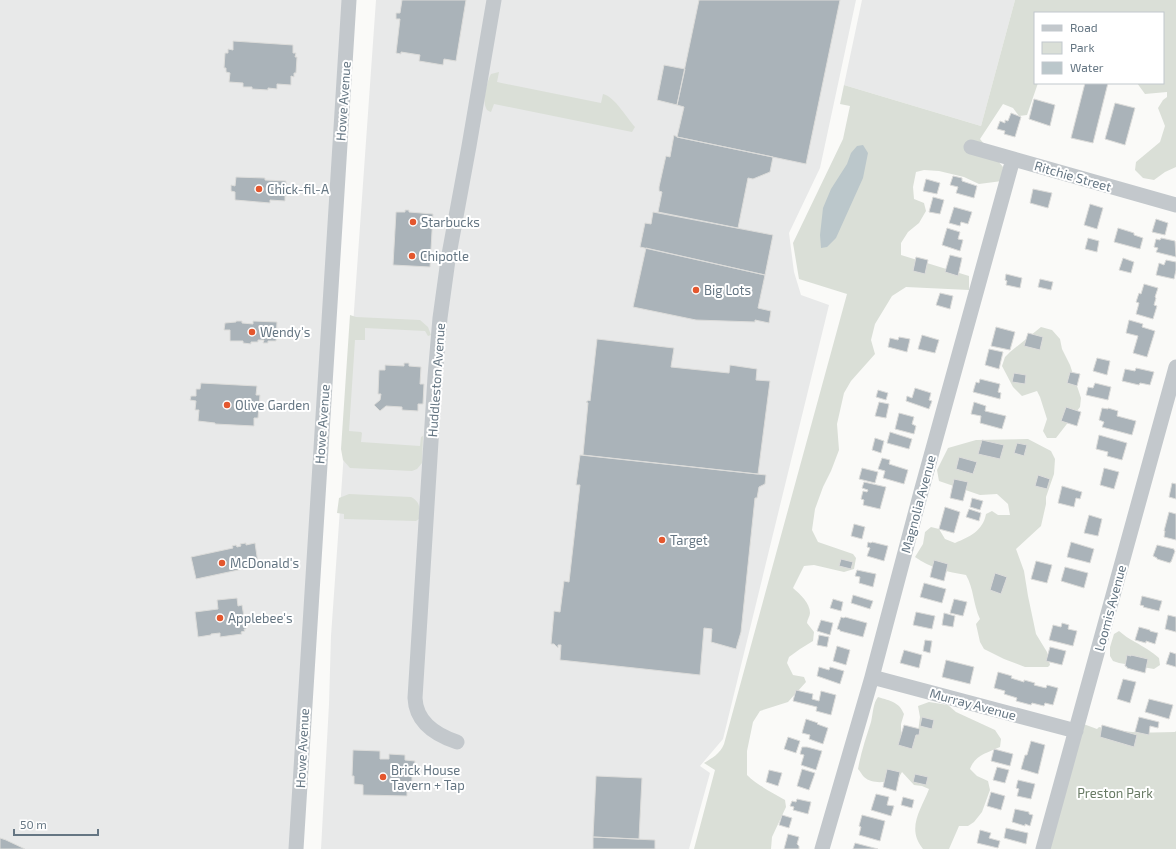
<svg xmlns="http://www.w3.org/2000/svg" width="1176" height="849" viewBox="0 0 1176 849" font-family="'Exo 2',sans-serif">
	<rect width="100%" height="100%" fill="#fafaf8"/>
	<path fill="#e8e9e9" d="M0,0H349L296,849H0Z
		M376,0H856L820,168L789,233L794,272L801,295L829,305L723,739L700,766L710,773L689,849H321L329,704L331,636Z
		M862,0H1015L981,126L844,85Z"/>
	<path fill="#dadfd7" d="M1015,0H1176V167L1165,172L1154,180L1143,178L1135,170L1136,162L1160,142L1165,126L1158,108L1163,100L1167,97V92L1145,94L1137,83H1163V13H1035V83H1038L1027,115L1019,116L1013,108L1003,104L980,139L1003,167L1002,181L979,184L964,177L939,171L924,170L916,172L913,187L914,199L924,203L926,211L919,223L908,232L901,243V255L969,276V290L906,287L892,296L875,324L871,340L875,354L851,381L844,393L837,424L839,450L831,471L823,487L815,509L812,530L818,542L853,554L856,558L854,569L844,572L814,565L804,566L793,588C800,594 810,603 810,613C810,616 807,620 807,623L814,632L813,641L800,649L789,657L787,663L793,675L804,677L806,682L788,702L760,711L753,722L747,751V775C758,786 772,792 785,800L786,807L772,837L771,849H694L715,770L704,763C712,758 720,754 724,744L847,294L799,279L793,243L843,139L850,106L840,104L844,85L981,126Z
		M499,72L497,82L601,103L603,94C615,97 626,117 635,127L632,132L494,104L491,112C489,111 487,111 486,108C482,101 487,81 491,74Z
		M350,315L356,317L420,320L428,327L431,335L428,336L425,331L365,328V340H355L349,431L361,432L362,433L361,442L420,446L421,437L423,436L422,463L417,469L412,471L350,468L343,460L341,449Z
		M1041,327L1052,330L1060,339L1062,349L1070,365L1081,398L1080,407L1056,438H1047L1043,431L1047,419L1040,397L1037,391L1022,396L1013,387L1002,366L1005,357L1010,352Z
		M1028,439L1051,451L1055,459L1054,474L1046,497V504L1041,526L1016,549L1024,571L1028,596L1036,634L1047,652L1050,665L1048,667H1025L1004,659L984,649L980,642L976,624L980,619C973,604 974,589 966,575C948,572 930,568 915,557L923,544L925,532L931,527L939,529L945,539L955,543C969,537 983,531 986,514L992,511L998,515H1010L1008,504L997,494L980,495L939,481L937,470L948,448L976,440Z
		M349,494L411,497C421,502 420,509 419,519L416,521L344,519V514L337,513L339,498Z
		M1119,631C1124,635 1129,639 1135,642C1144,647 1151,651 1159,658L1160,665L1154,669L1119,663L1113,661L1110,656V647L1114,634Z
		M878,697C891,701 899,702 904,714L901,724V735L918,732L920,717L918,706L929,702L948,705L956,712L995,730L1001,739L1000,747C987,753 975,755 970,769L977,776L988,781L990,790L982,812L974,822L968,826H959L949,849H923C906,828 921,810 929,789L922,786L914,785L902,772L898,779C888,782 873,785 864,777C862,775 860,771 858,769C861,752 866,738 871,722C873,714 873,703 878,697Z
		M1078,722L1097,729L1099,727C1123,733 1150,733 1175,732L1176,731V849H1043Z"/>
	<path fill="#bbc7cb" d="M863,145L868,153L863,178L836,238L827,247L821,248L820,235L823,208L831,189L847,164L851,153L857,146Z"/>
	<path fill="#aab3b9" stroke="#dcdcda" d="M402,0H466L456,61L444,59L443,65L419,61L420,55L401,52V54L396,53L400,19H396V13H400Z
		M699,0H840L806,164L677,137L684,107L677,105Z
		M233,41L293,45V53H296L295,57H297L296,73H294V77L291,76V85L277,84V89L268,88V90L252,89V87H243V83L229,82L230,73L226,72V68H224L225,53H228V49L233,50Z
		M664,65L685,69L677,105L657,100Z
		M1085,83H1108L1093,143L1071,138Z
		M1034,99L1055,105L1050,126L1029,119Z
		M1115,103L1135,108L1125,145L1105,139Z
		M1011,113L1021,117L1015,137L1004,134L1005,131L997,129L1000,121L1005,123V120L1008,121Z
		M674,135L677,137L773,157L770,172L753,179L748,178L738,228L658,212L662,192L659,191V187L665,160L666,156L670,157Z
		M953,176L962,178V181L977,186L974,198L956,193L958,187L950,185Z
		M236,177L265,178V180L286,181V186L290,187L289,195L285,196V201L270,200V203L235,200V192L231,191V185L235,186Z
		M926,179L940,183L937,194L923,191Z
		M1033,189L1052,193L1048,208L1030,203Z
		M933,197L944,200L940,214L929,212Z
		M1090,204L1103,208L1097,229L1084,225Z
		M954,207L972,212L968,224L961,222L960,226L949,223Z
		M405,210H409V212L433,214L430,267L393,265L396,212H405Z
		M653,212L773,235L765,275L640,247L645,223L651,224Z
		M1156,219L1168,223L1165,235L1152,232Z
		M947,228L960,232L958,239L963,240L960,251L942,245Z
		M1118,228L1134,233V235L1143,238L1140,249L1114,242Z
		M1088,238L1099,241L1097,252L1085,249Z
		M1161,238L1175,241L1176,257L1156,252L1158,248L1154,247L1156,239L1160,240Z
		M646,248L765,275L758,308L771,311L769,323L755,320V322L696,320L633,307Z
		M950,255L962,258L958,276L945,272Z
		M916,257L928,260L925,274L913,271Z
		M1123,258L1134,262L1131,273L1119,270Z
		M1166,260L1176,262V270L1174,279L1156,275L1159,263L1164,265Z
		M1006,274L1022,278L1020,288L1006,285L1007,281L1005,280Z
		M1040,279L1053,282L1051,290L1038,287Z
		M1144,284L1158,288L1155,297L1156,298L1154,305L1157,306L1153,319L1136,314L1139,303L1136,302L1139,293L1141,294Z
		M940,293L953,296L950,309L936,305Z
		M1129,320L1143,324L1142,327L1155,331L1147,357L1133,353L1138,336L1126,333Z
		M236,321H242V323L253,324V321L277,322L276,341H268V343H263L264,340H258V342H251V344L243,343V341H230V330H224L225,323L236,322Z
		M996,327L1015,332L1010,350L991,346Z
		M1028,333L1043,337L1040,350L1024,346Z
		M922,335L939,340L935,353L918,349Z
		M899,337L910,339L907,352L888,347L890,338L898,340Z
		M597,339L674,348L671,367L729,373L730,365L757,369L756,380L770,381L758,474L583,455L588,403L586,402L589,400L590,401Z
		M989,349L1003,352L999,369L985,365Z
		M1097,358L1110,361L1107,375L1093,371Z
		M404,363H409V366L421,367L420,384H424L423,404H418V411L402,410V407L386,406L380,411L374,405L380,400L381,394H378L379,370H385V365L404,366Z
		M1136,368L1154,372L1150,385L1140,383L1139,385L1122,381L1125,369L1135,371Z
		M1070,372L1080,374L1077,386L1067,383Z
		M1014,373L1026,375L1025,384L1012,382Z
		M980,379L1000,384L998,392L1001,393L1000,399L973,392L976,382L979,383Z
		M201,383L257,386L256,395H260L258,418H254V426L215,424V423L198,421L199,410H195L196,401L190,400L191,396H196V389H200Z
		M1095,383L1111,387L1108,400L1086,395L1088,387L1093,388Z
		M915,388L931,393L929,400L932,401L929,409L906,401L907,396L912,398Z
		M878,390L888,393L886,400L876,397Z
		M879,402L889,404L886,418L875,416Z
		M974,402L986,406L985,411L1006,416L1002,429L980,423L981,416L971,414Z
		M1066,407L1081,412L1077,426L1061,421Z
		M1102,408L1108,409V408L1118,411L1117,416L1136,421L1132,435L1102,427L1104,422L1099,420Z
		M899,413L914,417L912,424L916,426L914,434L895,429Z
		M890,432L912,439L909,449L887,443Z
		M1099,435L1127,443L1122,460L1107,456L1108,452L1096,449Z
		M875,438L884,441L881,453L872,450Z
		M982,440L1004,445L1000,459L978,454Z
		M1017,443L1027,445L1024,456L1014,453Z
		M580,455L766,475L765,484L759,487L757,498H755L741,632L736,649L711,642L712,629L704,628L700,675L560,660L561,645H558V648L554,644H551L554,611L560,612L564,581L569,582L580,485H576Z
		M959,457L977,462L973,474L956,469Z
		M882,458L890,460L889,464L908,470L904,484L883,478L885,471L878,469Z
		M862,468L878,472L875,483L859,479Z
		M1104,468L1119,472L1114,489L1100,485Z
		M1038,475L1050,479L1047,489L1035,486Z
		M954,479L968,482L963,501L950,498Z
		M864,482L886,487L880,509L863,505L864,500L861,499L863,491L867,492L868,490L862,488Z
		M1172,483L1176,484V499L1169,497Z
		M1062,486L1082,492L1080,499L1076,498L1074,507L1058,503Z
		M972,498L983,501L980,510L970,507Z
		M945,507L960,512L954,533L939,529Z
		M969,509L981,513L979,521L966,517Z
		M1169,512L1176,514V540L1164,537L1165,531H1164Z
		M1089,515L1102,519L1098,536L1084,533Z
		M854,524L865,527L862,539L851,536Z
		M868,542L871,543L872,542L888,546L884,561L867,556L870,548L867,547Z
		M1071,542L1094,549L1090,563L1067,557Z
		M246,543V545L255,543L258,563L243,566V569L196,579L191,557L233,548L232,546L236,545L237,547L241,546L240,544Z
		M1157,545L1174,549V550L1175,551L1171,562H1170V563L1157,559V558L1153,556Z
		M841,559L853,562L851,569L839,566Z
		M934,560L948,564L944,581L930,577Z
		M1036,561L1052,565L1047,583L1031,579Z
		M1065,567L1088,573L1084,588L1061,581Z
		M857,570L876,574L873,587L859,583L860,577L855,576Z
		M995,573L1007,577L1001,594L990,590Z
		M924,583L946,589L942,603L920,597Z
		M853,595L873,601L870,609L851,603Z
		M1142,596L1162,601L1159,611L1143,607L1144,606L1140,605Z
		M237,598L238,606L242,605L245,623L246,627V629H244L245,631L241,632L242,634L220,637V633L211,634V635L198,637L195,612L218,609L217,600Z
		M833,599L843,602L841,611L830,608Z
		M954,599L967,602L963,616L950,613Z
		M916,612L935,616L932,629L913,625Z
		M944,613L955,616L953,627L942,625Z
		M1168,615L1176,617V632L1165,629Z
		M841,617L844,618L845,617L867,623L863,637L840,631V630L837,629Z
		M821,620L833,623L830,635L817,631Z
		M1062,623L1069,625L1068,629L1077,631L1073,646L1049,640L1053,625L1061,627Z
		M1139,627L1150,630V631L1158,633L1155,644L1146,641V643L1135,640Z
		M819,635L829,637L827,647L817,645Z
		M925,640L932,641L930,653L923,651Z
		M837,646L850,650L846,665L833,661Z
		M1050,647L1066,651L1062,665L1046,661Z
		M904,650L922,655L919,668L900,663Z
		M1170,652L1176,654V667L1166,664Z
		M1127,655L1131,656V655L1148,659L1145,673L1127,668V667L1125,666Z
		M946,660L974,667L970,684L942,677Z
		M819,667L829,670L830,667L844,671L840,684L817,676Z
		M998,672L1012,676L1011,678L1024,682V680L1035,683L1034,685L1046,688L1047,685L1058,688L1053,705L1045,703L1044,706L1032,703L1031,705L1016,701L1017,698L1004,694L1005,691L994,688Z
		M1123,679L1136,682L1130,703L1117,699Z
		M796,690L813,694L812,699L819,701L821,691L836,695L831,715L816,711L817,707L793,701Z
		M1149,699L1173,705L1169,719L1145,712Z
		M922,717L934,720L932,729L920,726Z
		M1139,717L1159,722L1158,728L1150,726L1149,735L1135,732Z
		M806,719L818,723L817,724L828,728L823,744L809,739L810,735L802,733Z
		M904,725L920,729L919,735H916L912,749L898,745Z
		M1102,725L1137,735L1134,747L1100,737Z
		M788,737L800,741L796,753L784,749Z
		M1031,741L1045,745L1038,774L1021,769L1025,755H1027Z
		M802,747H807L822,751L816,770L801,765L804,755L800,754Z
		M994,749L1013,754L1010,766L991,761Z
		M353,750L380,751V759H389V754L405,755V760L415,761L414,770H408V775H412V790H407V796L363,795V785L354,784V776H352Z
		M997,767L1009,770L1005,783L993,780Z
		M802,769L815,773L809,790L797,786Z
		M887,769L900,772L896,791L883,787Z
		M769,770L782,773L778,786L766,782Z
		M915,774L928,777L926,785L913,782Z
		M596,776L642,778L639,839L593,837Z
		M1018,780L1035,784L1031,799L1017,796L1019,789L1016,788Z
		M991,792L1005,796L1001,810L987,806Z
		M876,794L889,797L887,805L894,806L891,816L871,810Z
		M903,797L914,800L912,808L901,805Z
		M797,799L811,802L808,814L793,810L794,807L790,806L792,801L796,802Z
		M1015,809L1029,812V814L1033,815L1030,826L1025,824V826L1012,822Z
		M782,815L792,818L789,828L779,825Z
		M862,815L885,821L880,841L859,835L861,827L859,826Z
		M1006,828L1028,833L1026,844L1004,838Z
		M980,830L991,833L989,838L1000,841L998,848L977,843Z
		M788,834L799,837L797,844L799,846V849H784Z
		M593,837L655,840V849H593Z
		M0,838L6,840L25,849H0Z
		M855,843L878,849H853Z"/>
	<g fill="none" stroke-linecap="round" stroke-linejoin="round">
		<path stroke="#c3c8cc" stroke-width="15" d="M971,147L1176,205
			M872,677L1076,731
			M457,742C436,735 416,722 415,698L435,377L440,318L448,260L469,146L494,0
			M296,849L349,0
			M822,849L872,677L921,492L1013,159
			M1043,849L1176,367"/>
	</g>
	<g fill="#e4572e" stroke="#fff" stroke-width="1.5">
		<circle cx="259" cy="189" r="4"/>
		<circle cx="413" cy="222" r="4"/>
		<circle cx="412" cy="256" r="4"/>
		<circle cx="696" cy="290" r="4"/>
		<circle cx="252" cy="332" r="4"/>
		<circle cx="227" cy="405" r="4"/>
		<circle cx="662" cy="540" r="4"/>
		<circle cx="222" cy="563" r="4"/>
		<circle cx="220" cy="618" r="4"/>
		<circle cx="383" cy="777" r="4"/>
	</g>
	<g text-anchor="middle" stroke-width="4" stroke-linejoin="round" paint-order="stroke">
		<g font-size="13" fill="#657683" stroke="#fff">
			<text transform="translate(343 101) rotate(-86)" y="5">Howe Avenue</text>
			<text transform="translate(1073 176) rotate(16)" y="5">Ritchie Street</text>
			<text transform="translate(436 380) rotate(-86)" y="5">Huddleston Avenue</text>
			<text transform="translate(322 424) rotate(-86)" y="5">Howe Avenue</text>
			<text transform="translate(918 504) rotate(-75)" y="5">Magnolia Avenue</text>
			<text transform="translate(1110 608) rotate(-75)" y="5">Loomis Avenue</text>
			<text transform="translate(973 704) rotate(15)" y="5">Murray Avenue</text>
			<text transform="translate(302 748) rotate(-87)" y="5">Howe Avenue</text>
		</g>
		<g font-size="13" fill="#657683" stroke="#fff" text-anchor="start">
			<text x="267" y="194">Chick-fil-A</text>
			<text x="421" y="227">Starbucks</text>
			<text x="420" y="261">Chipotle</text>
			<text x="704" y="295">Big Lots</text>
			<text x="260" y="337">Wendy's</text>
			<text x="235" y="410">Olive Garden</text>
			<text x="670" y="545">Target</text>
			<text x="230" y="568">McDonald's</text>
			<text x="228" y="623">Applebee's</text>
			<text x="391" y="775">Brick House<tspan x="391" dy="15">Tavern + Tap</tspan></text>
		</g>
		<g font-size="13" fill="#687a64" stroke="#fff">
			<text x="1115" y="798">Preston Park</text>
		</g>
	</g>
	<rect x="1034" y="12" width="130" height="72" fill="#ffffff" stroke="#c1c8cd"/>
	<rect x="1042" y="25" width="20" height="6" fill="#c3c8cc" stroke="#c1c8cd"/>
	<text x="1070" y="32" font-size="12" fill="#657683">Road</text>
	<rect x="1042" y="42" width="20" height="12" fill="#dadfd7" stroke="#c1c8cd"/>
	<text x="1070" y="52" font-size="12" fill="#657683">Park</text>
	<rect x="1042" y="62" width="20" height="12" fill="#bbc7cb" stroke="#c1c8cd"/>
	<text x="1070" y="72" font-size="12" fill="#657683">Water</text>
	<path d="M14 829v6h84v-6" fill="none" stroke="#657683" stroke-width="2"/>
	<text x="20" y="829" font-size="12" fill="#657683" stroke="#ffffff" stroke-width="3" paint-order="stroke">50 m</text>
</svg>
